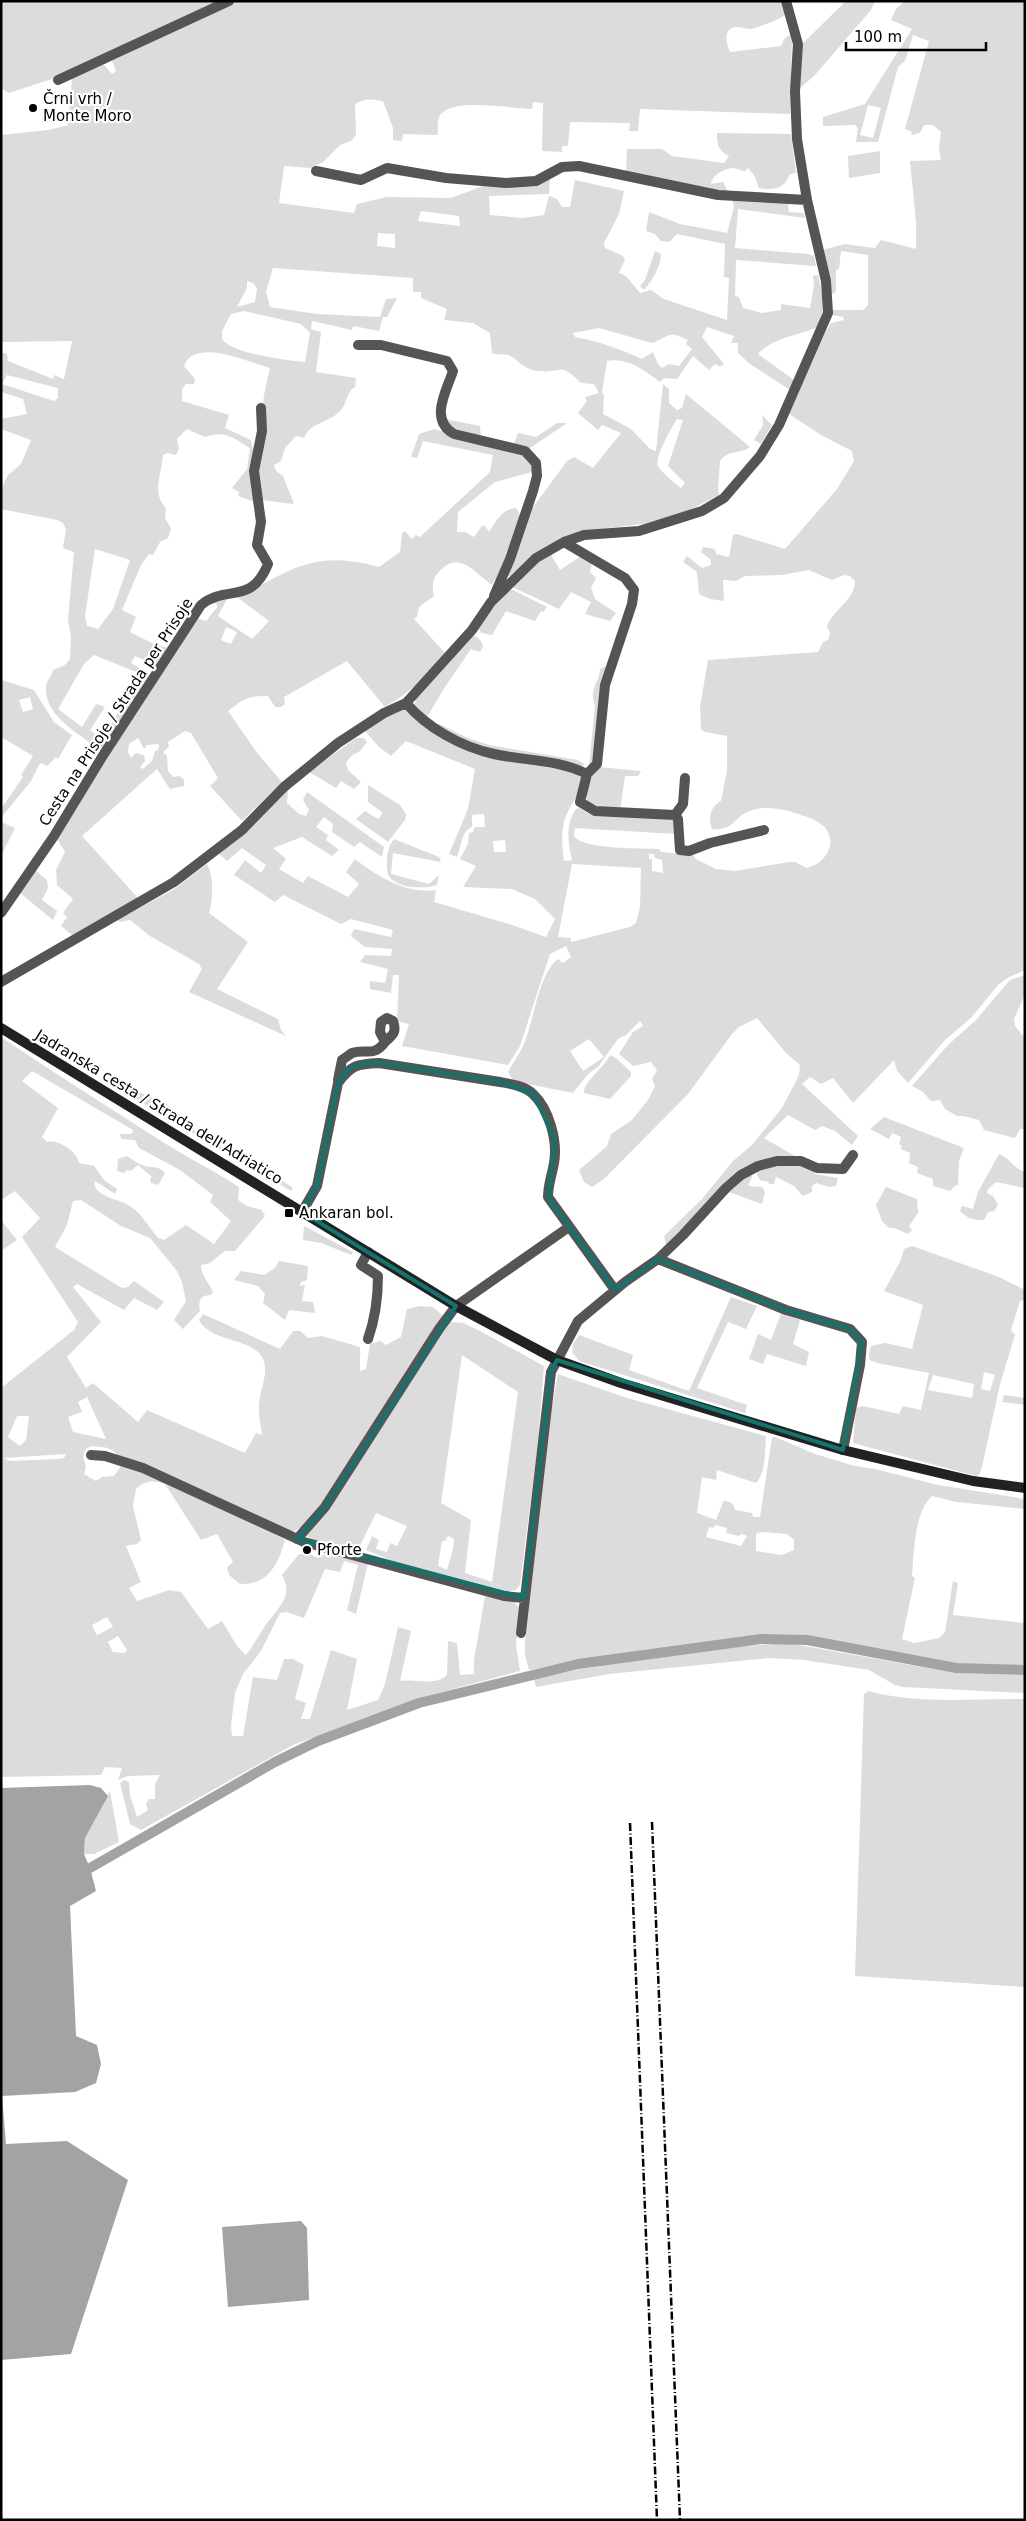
<svg xmlns="http://www.w3.org/2000/svg" width="1026" height="2521" viewBox="0 0 1026 2521" font-family="'DejaVu Sans',sans-serif">
	<rect width="100%" height="100%" fill="#fff"/>
	<path fill="#dcdcdc" fill-rule="evenodd" d="M1,1H223L64,75L9,93L1,88Z
		M236,1H783L787,14C776,21 763,26 751,29C747,29 743,28 739,27C722,26 726,43 730,52L781,46L785,38L792,33L790,114L640,109L638,131H629L630,123L570,122L568,146H562V152L542,151L543,103L533,102L532,109C511,108 458,99 443,112C436,117 438,127 438,135L403,134L402,141L393,140V128L383,101C372,99 365,98 355,104L356,135L351,141L340,145L323,162L311,168L284,166L279,203L354,213L357,204L387,197L451,198L483,186L550,176L549,194L489,196L490,215L523,218L544,215L549,196L557,199L562,207H570L575,180L624,191L619,214L604,243L605,248L623,256L625,259L619,273L626,276L640,293L651,290L664,299L727,320L729,278L724,277L725,244L677,234L669,242L661,241L655,234L646,231L649,212L680,224L727,233L734,207L732,199L788,202L789,212L804,213L805,218L738,209L735,248L808,254L814,256L816,266L736,260L735,296L739,297L743,308L762,313L781,310V304L810,308L814,285L813,276L818,275C823,293 825,309 818,327C797,336 774,337 758,354L794,380L790,390L750,364L738,353V343H731L734,336L707,327L702,337L724,364L720,367L715,364L709,370L693,356L677,379L664,378L660,382C644,370 628,357 607,361L602,392L604,396L603,414L631,429L650,449L656,451L663,384L669,389V403L677,410L682,408L686,394L750,447C741,454 727,450 720,461L718,489L719,495L684,513L643,524L591,530L510,576H508L528,514L567,461L574,457L593,468L621,433L602,425L598,430L578,413L587,401L585,397L599,393L594,384L581,383C558,361 563,374 539,371C523,370 517,358 508,355C502,353 498,356 492,353L490,333L473,323L444,320L447,309L421,298V292H413V278L273,268L266,292L270,307L317,314L380,317L386,299L397,298L387,317H383L379,331L353,326L352,330L312,321L311,329L321,332L316,372L356,378L355,387C346,392 347,403 341,410C330,423 310,422 304,438L296,436L285,448L281,461L274,465L276,471L283,476L294,504L261,500L257,470L264,395L270,368C248,362 194,337 184,366L195,379L194,384H186L182,389V401L229,415L225,428L251,440L254,455V502L238,496L239,492L232,488L247,469L250,448C233,438 225,430 205,437L187,429L177,439L179,449L176,455L167,453L163,455C162,473 151,493 166,508L165,518L171,528L168,538L160,542L153,555L149,554L141,565L122,610L136,617L130,632L156,645L168,648L157,666L135,656L131,663L151,675L106,746L100,751C81,734 44,717 46,687C46,681 52,676 53,670L65,665L70,659L71,636L68,620L74,552L63,548L66,529L63,523L57,520L1,509V489L8,475L21,464L31,440L1,429V419L27,414L23,399L1,392V352L7,354L8,361L53,379L54,375L64,379L72,341L1,342V135L48,130L68,125L72,78L97,65H104L112,74L116,71L112,61ZM421,211L459,216L460,226L418,221ZM378,233L395,234V248L377,246ZM247,281L253,283L257,288L255,302L237,307L247,288ZM244,311L301,324L310,333L305,362C286,360 232,354 222,339V331L231,314ZM599,328L652,343C670,336 668,330 688,340L686,344L692,349L679,366L669,364L662,368L658,364L653,352L642,359C620,349 598,341 575,337L573,333ZM7,375L58,388V398L54,401L2,384ZM677,419L683,420L668,466L685,483L681,488C674,482 663,474 658,466C654,459 672,426 677,419ZM95,549L130,560L113,609L98,629L87,626L85,616ZM94,655L141,674L102,739L90,730L105,707L96,704L82,727L58,709L84,664Z
		M846,1H875L871,10L814,76L799,89L800,46Z
		M905,1H1025V970L1009,977L998,985L971,1018L946,1039L908,1083L897,1071L894,1060L853,1103L833,1078L821,1084L810,1077L802,1084L858,1136L852,1145L835,1131L822,1126L815,1130L788,1115L764,1138L800,1159L757,1163L667,1249L664,1236L702,1199L733,1161L752,1145L782,1108L799,1075L800,1065L786,1053L757,1018L739,1027L732,1034L688,1094L604,1179L592,1187L584,1182L579,1170L607,1146L611,1134L632,1120L648,1100L655,1086L652,1079L657,1070L651,1062L633,1066L619,1054L633,1032L643,1026L640,1021L626,1035L618,1039L598,1067L589,1073L573,1093L513,1081L508,1072C514,1061 521,1052 525,1041C534,1019 539,973 558,959L563,963L571,957L566,946L550,954L520,1046L508,1065L402,1046L409,1024L397,1021L399,975H393L391,993L370,989V981L385,983L388,969L360,962L365,955L391,956L392,949L365,947L351,936L354,929L391,937L393,930L351,919L341,924L283,895L275,902L234,875L245,860L261,873L266,865L242,848L227,861L219,854L245,833L288,790L287,803L299,814L306,816L309,810L303,800L307,792L384,847L382,857L360,842L354,847L332,832L333,824L324,817L316,827L328,835L326,840L339,850L332,856L302,837L273,848L286,859L279,869L303,883L308,876L348,897L359,884L346,872L355,859C378,877 406,894 436,890L434,902L509,924L546,937L555,919L535,899L512,889L463,887L476,866L460,859L468,844L469,833L473,832L475,827H485L484,814L472,815V827C461,831 461,848 457,857L449,854L468,809L475,769L406,741L391,756L379,747L365,731L387,716L404,709L463,745L557,766L581,774C585,792 568,805 564,822C561,835 562,848 564,861L572,860C568,842 565,825 576,809L579,808L591,815L675,818L676,834L575,828L574,836C583,850 642,848 659,849L661,852L693,855L696,859L716,869L735,871L789,862H795L807,868C834,860 840,830 812,819C793,811 764,802 745,813C733,820 732,831 712,829C708,818 710,807 721,801L727,770V736L705,732L701,729L700,707L708,660L818,652L823,642L828,640L830,633L827,626C834,609 855,600 855,581L850,576L844,575L832,580L809,570L782,575L745,576L736,581L723,580L724,601L710,599L699,594L697,572L683,562L687,556L702,568L711,565V560L701,552L703,547L715,549L716,554L729,557L733,535L737,534L785,549L837,489L854,461L852,451L821,435L789,414L825,333L831,323L844,320L843,317L832,315V310H863L868,305V255L841,251L839,269L836,270V292L832,294L822,250L845,244L875,248L881,240L916,249V222L910,161L941,160L939,148L941,132L933,125H924L920,133L912,135L911,131L905,129L929,41L913,35L905,61L898,67L878,142H856L858,128L855,125L823,126V117L865,104L912,29L891,20L896,9ZM868,105L881,108L873,138L860,135ZM505,840L506,852H494L493,841ZM649,854H654L655,858L662,860L663,873L652,871V859H649ZM572,864L641,868L640,907L636,923L630,927L571,942V938L558,937ZM589,1039L604,1057L583,1071L570,1051Z
		M717,133L791,134L796,173L790,174C785,188 774,191 759,188L754,175L748,168L745,171C741,171 737,168 733,168C724,169 712,175 711,184L723,182L729,193L626,174L627,149H662L672,156L724,163L729,156C718,150 717,145 717,133Z
		M880,151V173L849,178L848,156Z
		M655,251L661,254C661,266 652,281 644,290L640,286L645,280Z
		M762,415L772,425L761,444L754,440L763,425Z
		M445,419L480,426L481,438L456,432Z
		M557,423H567L530,448L513,446L518,433L536,437Z
		M434,429L519,452L531,464L532,472L495,482L458,512L457,532H465L474,537L482,526H485L489,532C496,521 502,509 516,508L520,515L502,569L492,585C474,573 459,548 438,573C432,579 432,588 434,596L419,607L417,617L414,619L446,654C427,675 410,693 385,707L347,661L284,697L285,704L281,707H275L268,696C246,696 245,698 228,711L258,754L282,782L242,821L210,786L218,778L191,733L185,731L168,742L169,747L163,752L167,756L168,771L173,777L180,776L184,780V786L170,789L157,769L82,836L138,898L72,935L61,926L67,917L63,913L73,899L57,885L56,870L65,852L57,839L194,617L206,621L218,606L213,601L227,599L218,616L252,639L269,621L238,598C290,569 316,549 379,567L400,552L402,533L405,531L412,539L416,535L420,537L490,472L493,455L423,441L417,458L411,457L419,434ZM226,627L237,632L231,644L221,640ZM138,738L144,749L147,745L159,744L158,750L155,751L152,761L143,769L140,767L145,761L144,755L136,753L131,758L128,752L129,744Z
		M550,553L560,570L581,556L592,563L590,572L596,578L591,588L595,599L616,613L610,621L585,614L591,602L571,592L559,609L510,586L536,562Z
		M511,589L547,607L543,612L541,611L535,621L506,611L492,635L481,633L479,629L492,607Z
		M472,635C478,637 482,640 483,647L480,652L471,649L445,687L426,719L414,706L417,697Z
		M606,666L595,760L589,766L595,706C588,687 600,683 600,669Z
		M1,680L34,690L54,722L72,735L58,759L56,757L47,766L40,763L31,781L1,818V809L23,777L21,775L33,756L1,737ZM30,697L33,709L23,712L19,700Z
		M439,724L468,738L489,745L578,760L584,764L582,767L574,763L488,750L436,726Z
		M356,738H364L367,742L360,751L351,756L346,763L348,770L361,782L354,789L341,781L336,788L309,772Z
		M599,767L641,771L638,776H625L620,811L595,808L587,802C586,789 590,777 599,767Z
		M368,785L400,805L406,814L405,820L388,842L356,819L365,811L378,819L383,813L368,802Z
		M1,822L15,828L1,856Z
		M394,839L439,857L441,862L393,853L391,874L429,884L439,875L437,885C425,889 397,889 389,876C386,870 387,863 387,857C388,850 390,844 394,839Z
		M207,864C214,876 213,900 209,913L248,942L217,989L278,1019L281,1030L286,1036L189,992L202,969L199,964L150,936L130,920L120,922L117,920L173,890Z
		M35,870L47,880L48,888L42,900L57,911L53,920L20,893Z
		M1025,975V994L1014,1019L1015,1026L1025,1038V1129H1020L1015,1138L984,1130L979,1120L963,1116H957L945,1109L940,1100L931,1101L923,1092L912,1086L948,1045L976,1020L1010,980Z
		M1,1037C56,1074 111,1109 166,1144C190,1159 215,1171 239,1187L238,1200L247,1206L262,1210L265,1216L235,1251H225L210,1263L201,1265C201,1276 209,1282 213,1292L211,1295C200,1295 198,1301 200,1311L183,1329L174,1320L186,1301L182,1282L177,1271L150,1238L121,1226L81,1200L73,1201L67,1225L55,1247L122,1288L128,1287L134,1281L164,1302L157,1310L134,1298L124,1310L77,1284L73,1287L101,1322L67,1357L86,1388L93,1383L138,1422L147,1410L245,1453L256,1433L262,1435C261,1425 258,1414 259,1404C260,1390 269,1373 263,1359C253,1337 211,1343 199,1320L203,1314L280,1349L293,1331H300L308,1338L322,1336L360,1347V1371L366,1369L370,1344L380,1341L386,1345L401,1337L407,1309L420,1306L433,1307L450,1322L463,1323L478,1330L544,1366L538,1443L520,1585L516,1590L505,1592L405,1566L366,1550L372,1536L379,1540L376,1549L387,1552L390,1543L397,1546L407,1526L376,1513L358,1550L354,1552L314,1541L308,1537L302,1527L292,1532L257,1523L285,1540C278,1565 268,1585 240,1584L229,1575L227,1567L233,1562L217,1534L201,1540L165,1484C154,1480 145,1480 136,1489L133,1506L141,1540L137,1544L126,1546L141,1582L129,1588L137,1601L169,1590L181,1592L208,1629L222,1621L237,1646L246,1655C254,1645 260,1633 267,1623C279,1607 294,1595 282,1575L299,1554L308,1553L318,1558L327,1553L368,1563L356,1614L347,1610L358,1565L344,1561L340,1572L325,1569L304,1618L287,1612L280,1613L261,1651L243,1674L235,1693L231,1725L232,1736H243L253,1677L277,1680L284,1659H293L304,1665L295,1699L306,1703L301,1719H310L331,1650L357,1659L347,1710L378,1700L385,1684L398,1627L411,1631L400,1681C414,1679 437,1686 447,1675L448,1641L457,1643L460,1675L474,1674V1660L485,1596L513,1601L520,1608L516,1645L520,1671L431,1695L293,1745L141,1830L130,1824L120,1783L124,1780L129,1782L130,1795L137,1817L148,1810L146,1804L149,1799H155V1784L160,1775L128,1776L118,1780L122,1768L105,1767L101,1775L1,1777V1388L74,1330L78,1322L22,1237L40,1218L15,1191L1,1200ZM32,1071L133,1130L132,1134H120V1136L122,1139L135,1140L139,1148L180,1170L213,1195L210,1202L231,1221L214,1244L186,1225L164,1240L158,1238C149,1227 142,1214 130,1206C120,1199 92,1197 95,1181L115,1194L117,1189L104,1180L94,1166L79,1163C77,1152 59,1139 47,1142L42,1137L58,1108L22,1081ZM462,1355L518,1392L492,1582L465,1573L471,1520L441,1503ZM87,1397L106,1439L73,1432L68,1417L82,1412L78,1402ZM17,1416H29L26,1440L20,1446L8,1437ZM91,1446C107,1447 115,1448 123,1463L114,1476L102,1477L96,1481L84,1474L86,1467L83,1456L86,1449ZM66,1454L64,1458L58,1459L10,1461L4,1458ZM448,1536L454,1539L453,1549L447,1570L438,1566L442,1541H445ZM107,1617L113,1627L97,1635L92,1625ZM118,1636L127,1650L124,1653L113,1652L108,1642Z
		M610,1055L616,1058L631,1072V1076L610,1099L584,1093C583,1082 604,1068 610,1055Z
		M133,1089L166,1104L179,1114L187,1125L218,1145L260,1166L293,1188L291,1191C239,1158 183,1130 130,1095Z
		M884,1117L964,1148L959,1161L958,1185H956L950,1191L933,1186V1179L917,1173L918,1167L909,1163L910,1153L901,1149L902,1146L899,1144L901,1137L892,1133L889,1139L870,1129Z
		M999,1154C1010,1158 1013,1168 1025,1172V1188L996,1182L988,1189L987,1193L993,1196L998,1205L994,1211L988,1212L984,1220C975,1221 966,1218 960,1211L962,1206L973,1209L978,1192Z
		M127,1156C132,1159 137,1163 142,1165C151,1169 157,1164 165,1173L158,1185L151,1183L150,1179L152,1177L138,1165L131,1171L127,1170L124,1173L117,1171L118,1159Z
		M786,1163L812,1168L815,1174L838,1178L836,1186L829,1187L816,1183L812,1186V1192L803,1196L794,1186L776,1177L774,1184H770L766,1181H761L757,1175V1169Z
		M751,1172L752,1177L748,1186L762,1187L765,1192L762,1204L729,1192Z
		M886,1187L917,1199L918,1213L909,1226L912,1230L908,1234L894,1228H889L882,1221L876,1205Z
		M1,1220L17,1240L1,1251Z
		M304,1226L353,1252L351,1255L321,1243L303,1240Z
		M912,1246L999,1277L1025,1290V1300L1020,1301L1011,1330L1015,1335L1000,1384L983,1462L980,1474L976,1476L853,1443L856,1408L863,1406L899,1414L903,1406L921,1410L929,1373L877,1363L870,1360L869,1355L871,1346L885,1343L912,1349L923,1305L884,1291L900,1262L904,1249ZM984,1372L995,1375L990,1391L981,1389ZM933,1375L974,1384L972,1398L928,1390Z
		M279,1261L308,1266L307,1280L301,1282L300,1286L305,1285L302,1301L313,1302L315,1313L289,1310L285,1320L263,1303L265,1294L258,1286L234,1280L241,1271L264,1275L275,1268Z
		M731,1297L757,1306L746,1329L728,1322L697,1388L747,1405L745,1413L579,1361L572,1352L573,1344L579,1335L633,1355L629,1370L689,1391Z
		M781,1314L800,1320L793,1344L809,1352L806,1366L767,1354L763,1364L749,1359L758,1334L771,1340Z
		M558,1374L627,1398L766,1436C765,1450 766,1472 756,1483L717,1470L716,1480L702,1477L697,1513L716,1520L724,1500L733,1504L735,1510L752,1513L753,1517H760L772,1437H775L815,1454L855,1466L875,1469L938,1485L1025,1499V1509L957,1502L932,1496C914,1512 914,1553 912,1576L915,1578L902,1639L914,1643L939,1638L945,1632L953,1581L958,1583L953,1615L1025,1623V1668L942,1664L843,1643L807,1637L776,1635L624,1653L529,1670L525,1655V1643L551,1411ZM715,1525L727,1528L726,1533L739,1536L742,1534L747,1536L741,1546L706,1537L709,1527L713,1528ZM761,1532L787,1534L794,1540V1550L782,1555L756,1551V1534Z
		M1004,1395L1025,1398V1405L1002,1402Z
		M788,1643L955,1673L1025,1675V1693L903,1687L895,1685L869,1670L804,1660L769,1658L609,1674L536,1687L534,1679L580,1669L633,1661L745,1646Z
		M868,1691C921,1705 971,1698 1025,1699V1987L855,1976L864,1694Z
		M110,1791L119,1842L94,1854H84L85,1838Z"/>
	<path fill="#a3a3a3" d="M90,1785L101,1788L108,1796L85,1838L84,1854L90,1868L96,1891L70,1906L76,2036L97,2045L101,2064L96,2083L75,2092L2,2096L6,2144L67,2141L128,2180L71,2354L1,2360V1788Z
		M301,2221L307,2228L309,2300L228,2307L222,2227Z"/>
	<g fill="none" stroke-linecap="round" stroke-linejoin="round">
		<path stroke="#a3a3a3" stroke-width="10" d="M90,1868L275,1762L318,1741L419,1703L578,1664L761,1639L807,1640L956,1668L1025,1670"/>
		<path stroke="#555" stroke-width="10" d="M58,80L229,1
			M316,171L361,180L387,168L446,178L506,183L536,181L562,167L579,166L718,195L807,200
			M358,345H381L447,361L453,371C446,392 429,420 454,434L525,451L536,463L537,476L533,491L510,559L494,596
			M564,542L625,578L634,590L632,604L605,685L597,764L587,774
			M406,703C427,728 462,747 494,754C525,761 558,759 587,774L580,802L595,811L675,815L678,819L680,850L689,851L710,843L764,830
			M675,815L683,804L685,778
			M1,913L54,836L102,757L201,605C226,584 251,606 268,564L257,545L261,522L254,471L262,431L261,408
			M1,982L174,882L242,830L284,787L338,743L384,713L406,703L472,630L491,602L536,558L564,542L584,535L639,531L702,511L724,498L760,456L779,425L828,313L826,281L807,200L797,139L795,91L798,44L786,1
			M338,1080L342,1060C345,1058 349,1055 352,1053C366,1048 373,1058 385,1042L380,1032L381,1022L387,1018L393,1021C397,1032 393,1035 385,1042
			M302,1212L317,1186L338,1083C351,1065 357,1064 379,1063L500,1082C511,1084 525,1086 533,1094C549,1109 558,1141 554,1163C552,1175 548,1184 548,1197L615,1290
			M368,1252L361,1265L378,1276C378,1298 375,1319 368,1339
			M658,1259L786,1310L850,1329L862,1342L860,1365L843,1450
			M91,1455L105,1456L143,1468L304,1542L504,1596L524,1598
			M297,1539L325,1507L439,1329L456,1306L569,1227
			M521,1633L551,1372L578,1321L625,1282L658,1259L683,1235L726,1188L741,1175L758,1166L777,1161H801L817,1168L843,1169L853,1155"/>
		<path stroke="#222" stroke-width="10" d="M1,1028L456,1306L557,1360L621,1383L843,1450L973,1481L1025,1488"/>
		<path stroke="#000" stroke-width="2.5" stroke-dasharray="8 2.5 1 2.5" stroke-linecap="butt" d="M652,1822L680,2520
			M630,1823L657,2520"/>
	</g>
	<path fill="none" stroke="#0f766e" stroke-width="4" stroke-linejoin="round" d="M379,1063L500,1082L533,1093L555,1140L548,1197L615,1290L658,1259L786,1310L850,1329L862,1342L843,1450L557,1360L551,1372L524,1598L297,1539L325,1507L456,1306L302,1212L317,1186L338,1083L347,1070L360,1064Z"/>
	<g fill="#000" stroke="#fff" stroke-width="2">
		<circle cx="33" cy="108" r="5"/>
		<rect x="284" y="1208" width="10" height="10" rx="2.5"/>
		<circle cx="307" cy="1550" r="5"/>
	</g>
	<g text-anchor="middle" stroke-width="4.5" stroke-linejoin="round" paint-order="stroke">
		<g font-size="15" fill="#000" stroke="#fff" text-anchor="start">
			<text x="43" y="104">Črni vrh /<tspan x="43" dy="17">Monte Moro</tspan></text>
			<text x="299" y="1218">Ankaran bol.</text>
			<text x="317" y="1555">Pforte</text>
		</g>
		<g font-size="15" fill="#000" stroke="#fff">
			<text transform="translate(116 712) rotate(-57)" y="5">Cesta na Prisoje / Strada per Prisoje</text>
			<text transform="translate(159 1107) rotate(31)" y="5">Jadranska cesta / Strada dell'Adriatico</text>
		</g>
	</g>
	<rect width="1026" height="2521" fill="none" stroke="#000000" stroke-width="5"/>
	<path d="M846 42v8h140v-8" fill="none" stroke="#000000" stroke-width="2.5"/>
	<text x="854" y="42" font-size="15" fill="#000000" stroke="#ffffff" stroke-width="4" paint-order="stroke">100 m</text>
</svg>
